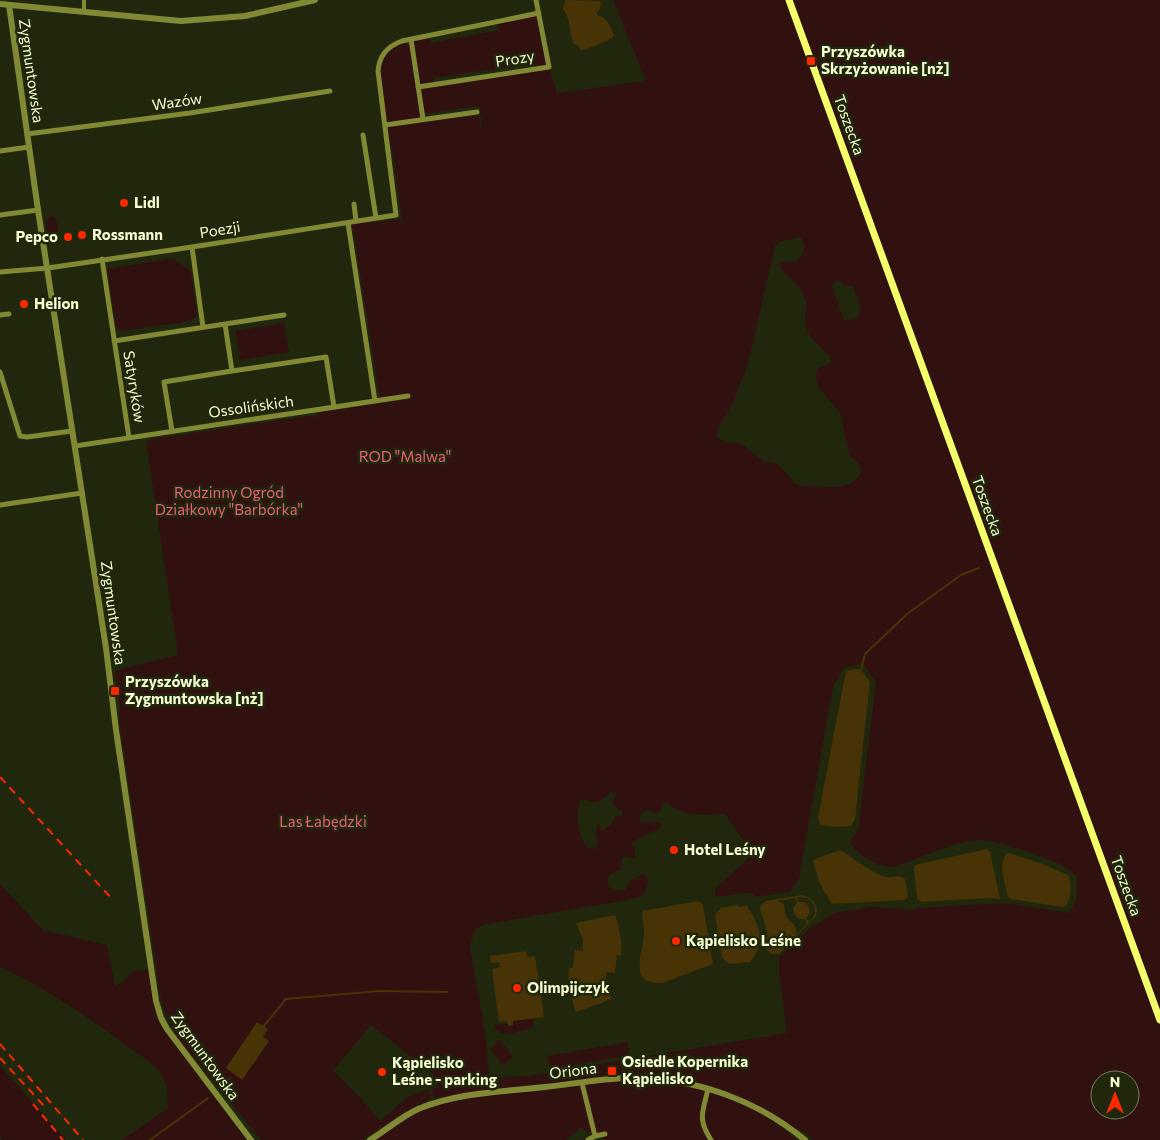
<svg xmlns="http://www.w3.org/2000/svg" width="1160" height="1140" viewBox="0 0 1160 1140" font-family="Commissioner,sans-serif">
	<rect width="100%" height="100%" fill="#21270d"/>
	<path fill="#311110" fill-rule="evenodd" d="M613,0H1160V1140H813L806,1133L773,1121L797,1140H606L580,1128L567,1140H376L402,1122L436,1103L432,1089L439,1087L433,1074L371,1025L333,1071L360,1097L380,1121L408,1097L414,1094L430,1089L431,1095L430,1100L403,1113L363,1140H261L175,1034L163,1009L161,1001L119,720L120,707L115,673L117,670L121,669L178,655L146,442L151,439L308,416L315,417L318,413L415,397L380,398L352,224L402,219L393,153L385,125L378,67L390,46L429,36L431,43L499,30L497,22L539,13L549,67L557,93L646,81ZM534,63L535,69L434,84V78ZM479,106L483,134L477,112L424,120L423,114ZM800,237C808,245 804,260 792,262C788,262 784,261 780,262L779,265C785,275 796,281 802,292C809,307 805,308 805,322C806,336 821,348 830,356L831,362L818,369L815,376L819,388L840,413L849,454L858,463L861,471L858,478L849,484L838,487L802,486L794,483L784,470L777,464L763,461L742,444L722,441L717,436V431L732,405L748,364L775,246L779,242ZM836,279L844,285L853,286L861,309L857,318L844,320L832,287ZM863,663L876,683L858,830L849,843C858,853 871,863 884,866C896,869 911,861 921,857C939,850 960,841 980,840C995,840 1046,857 1060,864C1066,867 1071,872 1076,876C1078,890 1078,900 1069,913L1007,903L917,908L912,910L871,907L834,913L809,929L779,957V973L787,1033L528,1076L489,1078L486,1038L470,947C472,939 474,929 482,925L628,900L642,896C647,888 653,878 642,874L637,878L630,880L625,890L623,891C618,889 614,891 609,888L607,879L611,874L621,869L622,859L626,856L635,859V850L631,843L661,827V824L655,822H640V817L643,811L646,810L657,813L661,810L662,804L666,802C681,817 703,815 725,814L753,854L715,889V897L750,892L756,897L790,892L799,878L833,687L844,668ZM611,792L616,794L612,805L622,811L623,816H615C615,822 608,827 603,830H601L600,824H598L595,832L598,844L595,849L588,848C578,838 574,813 581,800C586,799 588,801 593,802C600,803 607,796 611,792ZM1100,1080H1130V1110H1100Z
		M52,215L56,218L58,231L54,235L47,236L45,222Z
		M173,258L191,271L197,315L191,321L120,331L116,328L107,269Z
		M284,323L289,352L240,360L236,331Z
		M0,884L43,930L107,945L115,986L122,982L133,971L148,970L155,1011L161,1026L247,1140H122L168,1108C167,1097 168,1084 161,1074C153,1062 138,1054 126,1045C86,1015 45,988 0,967Z
		M533,1018V1027L514,1034L499,1033L493,1025L508,1023V1026L513,1025V1021Z
		M500,1040L513,1057L503,1065L490,1049Z
		M628,1042L630,1055L550,1069L547,1056Z
		M0,1066L66,1140H2L0,1138Z"/>
	<path fill="#473306" fill-rule="evenodd" d="M565,0L601,1L600,9L597,12V15C607,17 611,27 614,36C609,41 587,50 580,50L578,45L574,44C568,32 572,20 563,9Z
		M855,669L861,670L870,682L855,819L851,826L834,827L820,825L818,818L844,681L847,671Z
		M987,849L990,852L1000,899L987,898L922,902L917,899L914,870L915,865Z
		M840,850C851,857 873,874 886,877C894,878 899,874 905,879L908,897L905,900L832,904L820,884L813,862L815,859Z
		M1009,853L1040,863L1068,875C1073,886 1071,894 1067,905L1063,907L1011,899L1008,897C1005,884 998,866 1006,854Z
		M802,895L808,897L814,902L817,909L816,916L779,954H771L766,949L767,931L760,910L761,905L766,901ZM797,897L808,898L814,904L815,913L810,922L806,919L810,913L809,907L805,902H798ZM795,898L797,903L793,908L794,914L799,919H805L807,924L796,935L795,934L797,932L795,926L786,917L784,904L777,901Z
		M699,901L703,905L713,964L662,983C627,984 643,954 644,935C644,927 642,919 642,911Z
		M738,905V907L747,906C759,925 768,941 750,962L729,964L722,957L715,915L721,908Z
		M615,915C620,929 622,941 621,956L617,955L615,973L606,972V984L612,999L576,1012C571,997 567,983 569,968H573L575,950L583,951V940L576,923Z
		M526,951L527,957L535,956L544,1017L513,1021V1025L508,1026L507,1021L499,1022L492,969L500,967L499,962L491,963L490,956Z
		M257,1022L268,1029L263,1037L269,1041L242,1080L226,1068Z"/>
	<g fill="none" stroke-linecap="round" stroke-linejoin="round">
		<path stroke="#473306" stroke-width="2" d="M861,670L865,654L907,614L961,575L979,568
			M263,1027L286,999L379,991L447,992
			M223,1087L229,1079
			M150,1140L208,1098"/>
		<path stroke="#818935" stroke-width="4" d="M84,0V12"/>
		<path stroke="#818935" stroke-width="5" d="M411,39L423,119
			M418,87L549,67L536,0
			M385,125L477,112
			M27,134L190,113L330,91
			M363,135L376,218
			M0,151L29,147
			M354,204L356,221
			M0,215L38,210
			M348,223L375,401
			M192,247L203,327
			M102,259L129,438
			M0,272L48,268L192,247L396,215L378,71C379,56 388,46 402,41L539,13
			M0,315L9,314
			M114,341L284,315
			M232,371L326,357L334,407
			M0,372L20,436L27,437L72,431
			M172,431L164,382L232,371L225,324
			M75,446L408,396
			M0,505L82,493
			M582,1083L595,1136L588,1140
			M708,1089C703,1112 697,1118 711,1140
			M595,1136L605,1134"/>
		<path stroke="#818935" stroke-width="6" d="M0,4L181,21L245,16L315,0
			M9,5L38,210L106,648L116,730L156,1001L161,1018L167,1029L251,1140
			M370,1140C386,1130 401,1117 418,1109C458,1092 503,1092 545,1087C574,1084 603,1078 633,1078C695,1078 757,1100 805,1140"/>
		<path stroke="#f3ff6a" stroke-width="7" d="M789,0L1160,1020"/>
		<path stroke="#fe2800" stroke-width="2" stroke-dasharray="8 6" stroke-linecap="butt" d="M0,777L113,900
			M0,1044L83,1140
			M0,1058L46,1108
			M33,1104L63,1140"/>
	</g>
	<g fill="#fe2800" stroke="#21270d" stroke-width="2">
		<rect x="806" y="56" width="10" height="10" rx="2.5"/>
		<circle cx="124" cy="203" r="5"/>
		<circle cx="82" cy="235" r="5"/>
		<circle cx="68" cy="237" r="5"/>
		<circle cx="24" cy="304" r="5"/>
		<rect x="110" y="686" width="10" height="10" rx="2.5"/>
		<circle cx="674" cy="850" r="5"/>
		<circle cx="676" cy="941" r="5"/>
		<circle cx="517" cy="988" r="5"/>
		<rect x="607" y="1066" width="10" height="10" rx="2.5"/>
		<circle cx="382" cy="1072" r="5"/>
	</g>
	<g text-anchor="middle" stroke-width="5" stroke-linejoin="round" paint-order="stroke">
		<g font-size="15" font-weight="bold" fill="#f7ffd3" stroke="#21270d" text-anchor="start">
			<text x="821" y="57">Przyszówka<tspan x="821" dy="17">Skrzyżowanie [nż]</tspan></text>
			<text x="134" y="208">Lidl</text>
			<text x="92" y="240">Rossmann</text>
			<text x="58" y="242" text-anchor="end">Pepco</text>
			<text x="34" y="309">Helion</text>
			<text x="125" y="687">Przyszówka<tspan x="125" dy="17">Zygmuntowska [nż]</tspan></text>
			<text x="684" y="855">Hotel Leśny</text>
			<text x="686" y="946">Kąpielisko Leśne</text>
			<text x="527" y="993">Olimpijczyk</text>
			<text x="622" y="1067">Osiedle Kopernika<tspan x="622" dy="17">Kąpielisko</tspan></text>
			<text x="392" y="1068">Kąpielisko<tspan x="392" dy="17">Leśne - parking</tspan></text>
		</g>
		<g font-size="15" fill="#f7ffd3" stroke="#21270d">
			<text transform="translate(515 59) rotate(-9)" y="5">Prozy</text>
			<text transform="translate(31 71) rotate(82)" y="5">Zygmuntowska</text>
			<text transform="translate(177 102) rotate(-8)" y="5">Wazów</text>
			<text transform="translate(849 125) rotate(70)" y="5">Toszecka</text>
			<text transform="translate(220 230) rotate(-9)" y="5">Poezji</text>
			<text transform="translate(134 387) rotate(81)" y="5">Satyryków</text>
			<text transform="translate(251 407) rotate(-8)" y="5">Ossolińskich</text>
			<text transform="translate(987 506) rotate(70)" y="5">Toszecka</text>
			<text transform="translate(113 613) rotate(82)" y="5">Zygmuntowska</text>
			<text transform="translate(1126 886) rotate(70)" y="5">Toszecka</text>
			<text transform="translate(205 1056) rotate(54)" y="5">Zygmuntowska</text>
			<text transform="translate(573 1071) rotate(-7)" y="5">Oriona</text>
		</g>
		<g font-size="15" fill="#e95e79" stroke="#21270d">
			<text x="405" y="462">ROD "Malwa"</text>
			<text x="229" y="498">Rodzinny Ogród<tspan x="229" dy="17">Działkowy "Barbórka"</tspan></text>
			<text x="323" y="827">Las Łabędzki</text>
		</g>
	</g>
	<g transform="translate(1115 1095)"><circle r="24" fill="#21270d" stroke="#777d5c"/>
	<path d="M0-4L9 19L0 12L-9 19Z" fill="#fe2800"/>
	<text y="-8" font-size="14" font-weight="bold" text-anchor="middle" fill="#f7ffd3">N</text>
	</g>
</svg>
